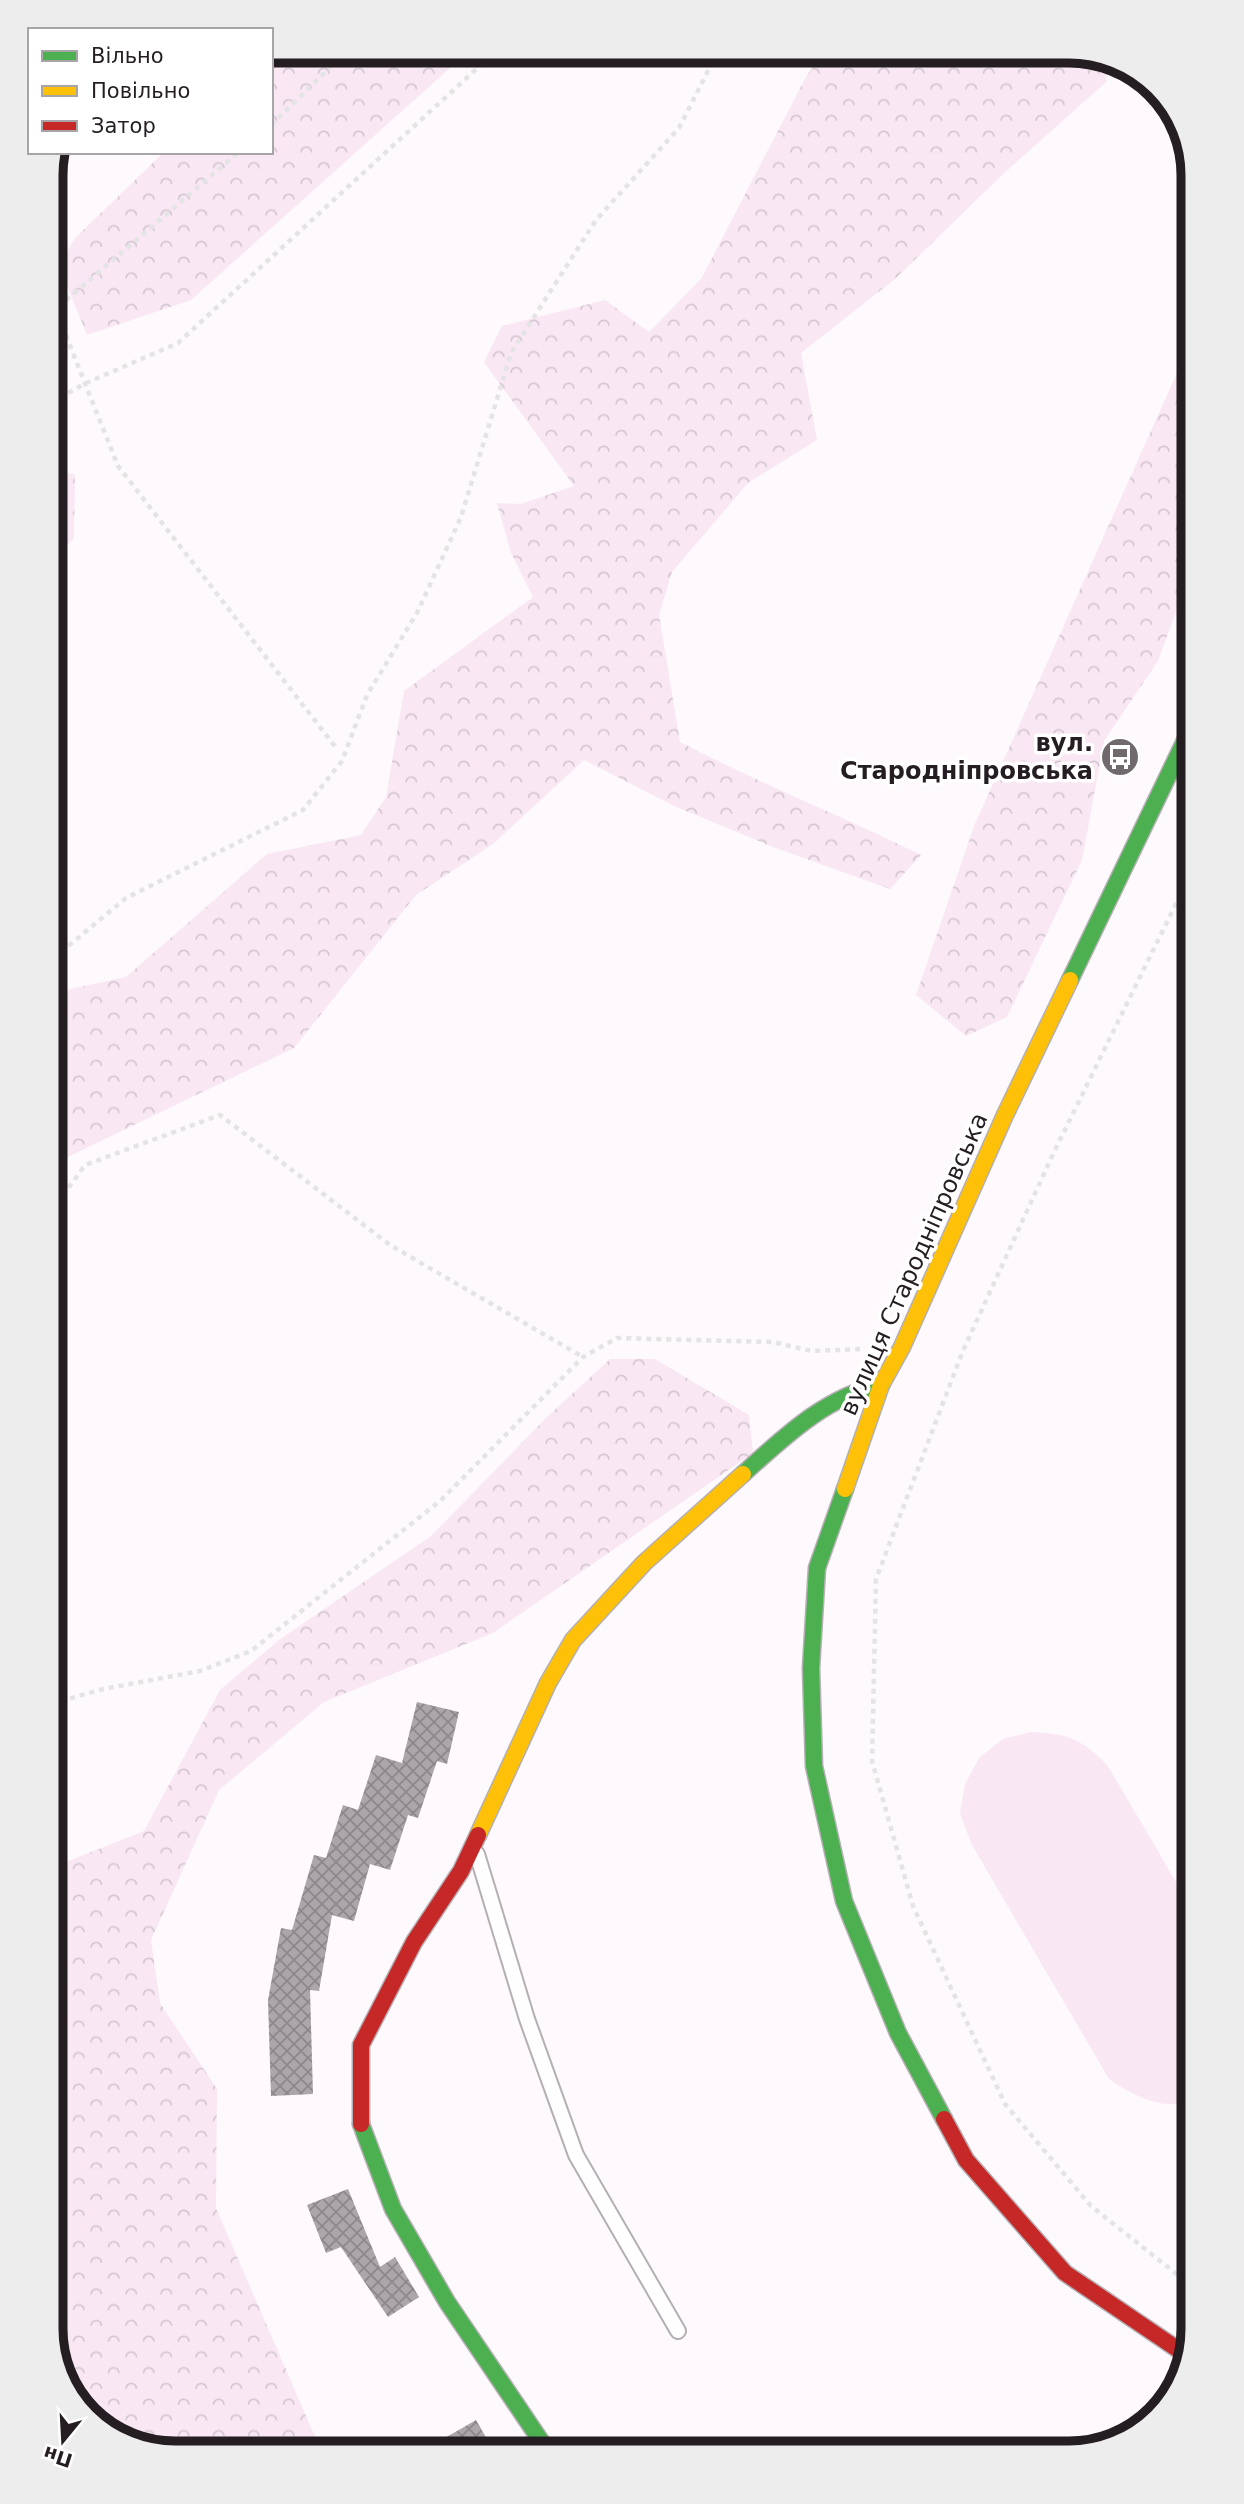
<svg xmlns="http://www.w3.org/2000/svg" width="1244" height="2504" viewBox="0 0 1244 2504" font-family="'DejaVu Sans',sans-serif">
	<defs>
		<pattern id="forest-crowns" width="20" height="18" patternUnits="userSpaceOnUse" patternTransform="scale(1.75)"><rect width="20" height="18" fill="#f9e8f4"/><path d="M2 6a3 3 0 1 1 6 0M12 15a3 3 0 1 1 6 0" fill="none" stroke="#d5c7d1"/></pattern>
		<pattern id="building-cross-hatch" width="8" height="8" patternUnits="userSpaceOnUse" patternTransform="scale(1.75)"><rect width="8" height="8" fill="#aba6aa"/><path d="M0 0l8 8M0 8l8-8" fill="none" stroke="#8b878a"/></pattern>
	</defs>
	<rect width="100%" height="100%" fill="#fdf9fc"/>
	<path fill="url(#forest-crowns)" d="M271,51H469L191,300L87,335L59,266L75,238L164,152H271Z
		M825,51H1078L1108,63L1106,82L1001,176L895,279L801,353L817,440L748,483L672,572L659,615L680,742C759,783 841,816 921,855L890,889L773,847L674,806L584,760L493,844L416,895L294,1048L51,1165V993L126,977L267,854L361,835L386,797L404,691L533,597L511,553L497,503L521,504L574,486L484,362L502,326L605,300L649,332L701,279L807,75Z
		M1193,337V565L1158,661L1104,741L1082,860L1007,1017L966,1036L916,995L974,826Z
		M51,473L75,474L74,538L51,561Z
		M610,1359H655L749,1415L753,1453L493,1633L324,1702L219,1790L151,1940L160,2003L217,2089L216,2208L322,2453H167L100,2428L60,2376L51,2329V1868L144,1831L220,1690L279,1640L431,1536L547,1417Z"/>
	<path fill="#f9e8f4" d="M1030,1732C1067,1733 1082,1739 1108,1766L1193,1911V2101C1162,2111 1134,2096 1109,2079L972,1845L960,1814L965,1784L979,1758L1003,1739Z"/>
	<path fill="url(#building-cross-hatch)" d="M417,1702L459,1712L447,1764L437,1761L418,1818L408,1815L390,1870L370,1864L354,1921L332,1915L319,1991L310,1990L313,2094L271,2096L268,2000L281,1928L292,1930L314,1855L326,1858L343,1805L358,1810L376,1755L402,1763Z
		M348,2189L380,2267L395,2257L419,2297L388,2317L341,2247L326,2253L307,2205Z
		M476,2420L495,2453H419Z"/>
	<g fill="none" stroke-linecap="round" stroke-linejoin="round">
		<defs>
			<path id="lane" d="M477,1854L527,2019L576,2155L678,2331"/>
			<path id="fast" d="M1070,980L1193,724
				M743,1474C783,1438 826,1396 881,1385
				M845,1489L817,1568L811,1668L814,1766L844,1901L898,2033L944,2119
				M361,2124L393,2209L447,2302L549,2453"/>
			<path id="slow" d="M845,1489L881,1385L902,1347L1005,1115L1070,980
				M478,1835L548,1683L573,1640L644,1563L743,1474"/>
			<path id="jam" d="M944,2119L966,2160L1065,2273L1186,2355
				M361,2124V2045L414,1942L461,1871L478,1835"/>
		</defs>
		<use href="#lane" stroke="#b4afb3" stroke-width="18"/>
		<use href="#fast" stroke="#b4afb3" stroke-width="19"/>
		<use href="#slow" stroke="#b4afb3" stroke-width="19"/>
		<use href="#jam" stroke="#b4afb3" stroke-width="19"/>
		<path stroke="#e5e4e5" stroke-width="4.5" stroke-dasharray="5 5" stroke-linecap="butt" d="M271,125L347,51
			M51,298L118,466L337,749
			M51,313L239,152
			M51,403L84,384L178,343L496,51
			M51,955L66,948L126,898L303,810L342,761L367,695L418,611L461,517L511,353L596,220L679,128L718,51
			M51,1212L85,1165L220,1115L390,1245L583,1357
			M51,1704L103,1689L200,1671L251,1651L440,1501L583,1357L617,1338L773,1342L811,1351L863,1349
			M1193,2287L1091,2206L1005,2104L913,1906L872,1761L876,1579L962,1353L1054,1152L1193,869"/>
		<use href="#lane" stroke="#fffeff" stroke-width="14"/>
		<use href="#fast" stroke="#4caf50" stroke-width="16"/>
		<use href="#slow" stroke="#ffc107" stroke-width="16"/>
		<use href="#jam" stroke="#c62828" stroke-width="16"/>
	</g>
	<defs>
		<symbol id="bus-disc" viewBox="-11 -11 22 22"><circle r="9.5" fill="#706a6e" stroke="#fff"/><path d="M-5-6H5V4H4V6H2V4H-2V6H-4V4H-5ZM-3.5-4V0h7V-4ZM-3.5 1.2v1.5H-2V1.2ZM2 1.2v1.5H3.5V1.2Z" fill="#fff"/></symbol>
	</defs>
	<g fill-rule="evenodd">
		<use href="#bus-disc" x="1098" y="735" width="44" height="44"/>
	</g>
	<g text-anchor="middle" stroke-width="7" stroke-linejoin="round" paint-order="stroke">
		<g font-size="24" font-weight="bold" fill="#241d22" stroke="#fff" text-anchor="end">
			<text x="1093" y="751">вул.<tspan x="1093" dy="28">Стародніпровська</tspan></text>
		</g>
		<g font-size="24" fill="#241d22" stroke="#fff">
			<text transform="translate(914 1264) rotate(-66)" y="8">вулиця Стародніпровська</text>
		</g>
	</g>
	<path d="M0 0H1244V2504H0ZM175 63H1069A112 112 0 0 1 1181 175V2329A112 112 0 0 1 1069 2441H175A112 112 0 0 1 63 2329V175A112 112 0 0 1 175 63Z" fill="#ededed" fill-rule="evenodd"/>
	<path fill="none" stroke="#241d22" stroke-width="9" d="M175 63H1069A112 112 0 0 1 1181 175V2329A112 112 0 0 1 1069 2441H175A112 112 0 0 1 63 2329V175A112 112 0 0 1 175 63Z"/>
	<rect x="28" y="28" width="245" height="126" fill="#ffffff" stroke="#a7a5a7" stroke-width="2"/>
	<rect x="42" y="51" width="35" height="10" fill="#4caf50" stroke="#a7a5a7" stroke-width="2"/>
	<text x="91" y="63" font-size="21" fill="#241d22">Вільно</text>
	<rect x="42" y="86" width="35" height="10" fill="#ffc107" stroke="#a7a5a7" stroke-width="2"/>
	<text x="91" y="98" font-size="21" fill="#241d22">Повільно</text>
	<rect x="42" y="121" width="35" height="10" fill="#c62828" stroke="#a7a5a7" stroke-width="2"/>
	<text x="91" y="133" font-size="21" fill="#241d22">Затор</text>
	<g transform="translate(63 2441) rotate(198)" stroke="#ffffff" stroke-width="5" paint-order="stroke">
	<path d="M0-5L12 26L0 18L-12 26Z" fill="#241d22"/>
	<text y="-10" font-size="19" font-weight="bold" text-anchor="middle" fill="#241d22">Пн</text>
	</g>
</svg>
